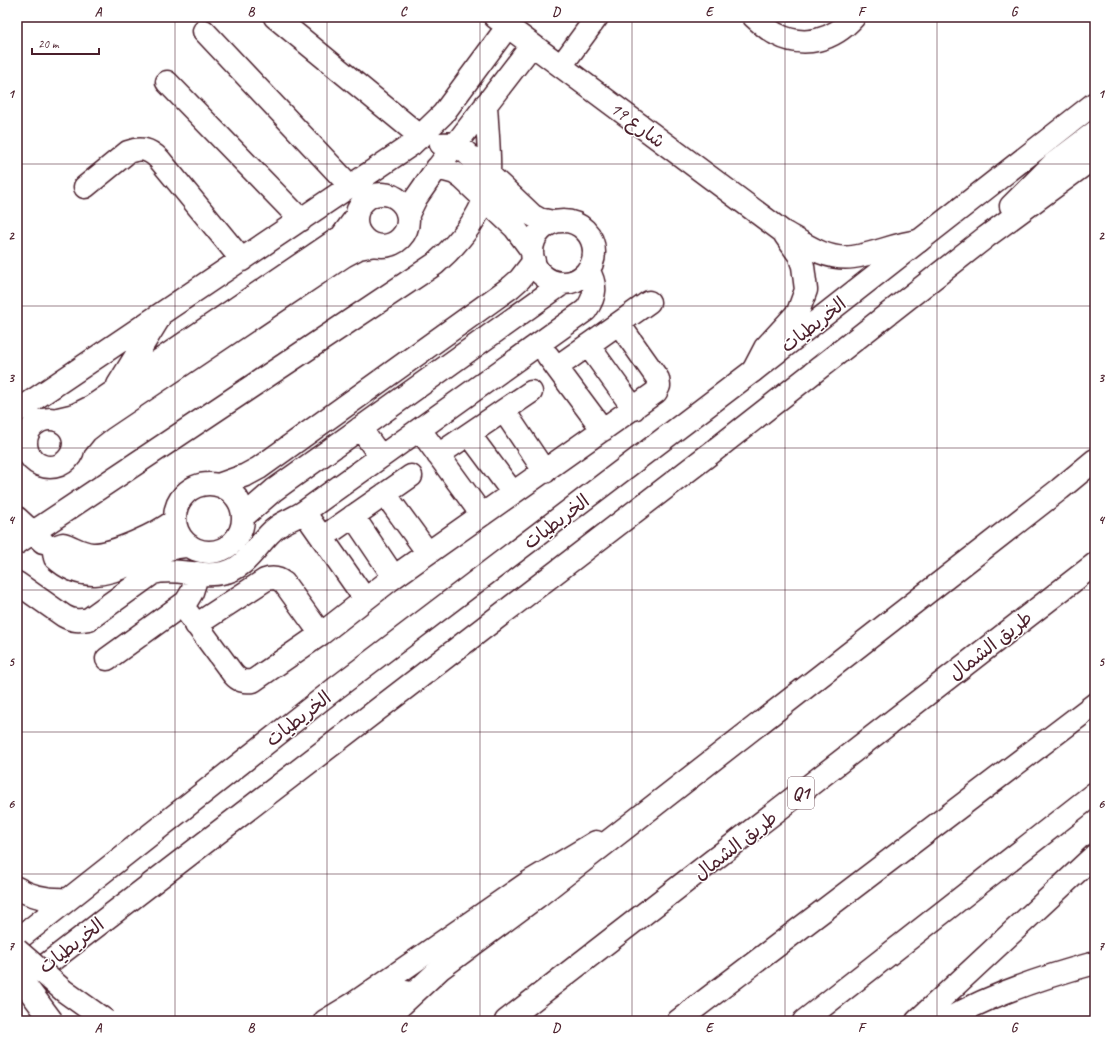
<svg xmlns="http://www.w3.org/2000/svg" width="1112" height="1038" viewBox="0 0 1112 1038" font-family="Caveat,'Playpen Sans Arabic',sans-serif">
	<rect width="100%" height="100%" fill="#fff"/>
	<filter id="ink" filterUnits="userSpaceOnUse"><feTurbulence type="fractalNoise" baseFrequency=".025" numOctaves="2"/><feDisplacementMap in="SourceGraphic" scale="8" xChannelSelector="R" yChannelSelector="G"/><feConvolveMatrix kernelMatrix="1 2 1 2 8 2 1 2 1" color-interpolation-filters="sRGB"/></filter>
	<g filter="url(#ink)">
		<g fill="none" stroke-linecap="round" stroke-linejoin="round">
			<defs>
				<path id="minor" d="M275,17L421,137
					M495,17L782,231C803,243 826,261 853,257C875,254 895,244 919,241
					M754,17C761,23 768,30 776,34C804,49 834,40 854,17
					M204,31L351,187
					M561,66L597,17
					M167,82L301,220
					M441,144L456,143L532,215L539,219L553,222
					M437,168L455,173L462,178L515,228L532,251
					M85,187L128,152C141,147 149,149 159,159L242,260
					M356 220a26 26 0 1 1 52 0a26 26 0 1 1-52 0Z
					M408,214L416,198L432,175L532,45
					M532 252a31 31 0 1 1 62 0a31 31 0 1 1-62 0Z
					M588,345L634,409
					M548,356L603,430
					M557,367L649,302
					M753,371L765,348L798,312L806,290L803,266L799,255L785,235
					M118,385L158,320
					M17,411L411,145L443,114L508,26
					M504,411L545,472
					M26 443a24 24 0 1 1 48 0a24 24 0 1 1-48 0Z
					M58,419L75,415L91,407L342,236L356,217
					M360,428L381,457
					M420,430L482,515
					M469,434L513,493
					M74,446L86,431L100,420L344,256L359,248L375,245
					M438,455L531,392
					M175 518a34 34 0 1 1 68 0a34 34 0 1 1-68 0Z
					M218,485L246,475L259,468L511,287L520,279L534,261
					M385,494L428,553
					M304,512L365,599
					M353,516L394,577
					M243,517L274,490L563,283
					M17,518L43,542
					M175,520C159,533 112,555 92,554C81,553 73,547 63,544L57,546L54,552L55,558C101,600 141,546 190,546
					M322,538L411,476
					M17,543L435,264C459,243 488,210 489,175C490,151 487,128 486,104
					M17,583L64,616C73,621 79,621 89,619L153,573C176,567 199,578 222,573C248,569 258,541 277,527C285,521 295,518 304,512L586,310C596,296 597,285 588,270
					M182,605L233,674C239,681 244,682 253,681L321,634L394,577L656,392L659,386L658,379L619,324
					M196,625L265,580C273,577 278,578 284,583L321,634
					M107,659L186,602L192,592L198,573"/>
				<path id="major" d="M1011,206L1053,164L1095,132
					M17,888C33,898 50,900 69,899
					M17,940L336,688L753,371L1095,103
					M25,981L711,453L986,237L1095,157
					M325,1021L353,1004L529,882L596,842
					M364,1021L406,992
					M917,1021L1095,855
					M944,1021C992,994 1042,977 1095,963"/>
				<path id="highway" d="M384,1021L440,969L537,897L1060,489L1095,460
					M506,1021L1095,564
					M678,1021L1095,704
					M804,1021L1095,793"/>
			</defs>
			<use href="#minor" stroke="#4a1f2b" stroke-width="25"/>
			<use href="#major" stroke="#4a1f2b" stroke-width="25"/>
			<use href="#highway" stroke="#4a1f2b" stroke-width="25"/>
			<use href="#minor" stroke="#fff" stroke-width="22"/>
			<use href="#major" stroke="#fff" stroke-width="22"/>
			<use href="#highway" stroke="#fff" stroke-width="22"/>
			<defs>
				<path id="major-bridge" d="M17,950L64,991L106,1021
					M17,974L52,1021"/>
			</defs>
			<use href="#major-bridge" stroke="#4a1f2b" stroke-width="25" stroke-linecap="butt"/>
			<use href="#major-bridge" stroke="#fff" stroke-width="22"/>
		</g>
	</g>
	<path fill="none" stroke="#4a1f2b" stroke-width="1" stroke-opacity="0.55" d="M175,17V1021M327,17V1021M480,17V1021M632,17V1021M785,17V1021M937,17V1021M17,164H1095M17,306H1095M17,448H1095M17,590H1095M17,732H1095M17,874H1095"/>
	<g text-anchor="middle" stroke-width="3" stroke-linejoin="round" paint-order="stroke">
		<rect fill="#fff" stroke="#80626b" stroke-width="1" x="788" y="777" width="26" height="32" rx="3"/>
		<g font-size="18" font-weight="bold" fill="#4a1f2b">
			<text x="801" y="799">Q1</text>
		</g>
		<g font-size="19" fill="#4a1f2b" stroke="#fff">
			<text transform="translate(638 124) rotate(37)" y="7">شارع 19</text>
			<text transform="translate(813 324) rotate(-38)" y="7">الخريطيات</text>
			<text transform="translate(556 521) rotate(-37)" y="7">الخريطيات</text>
			<text transform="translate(990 645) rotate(-38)" y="7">طريق الشمال</text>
			<text transform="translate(298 718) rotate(-38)" y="7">الخريطيات</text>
			<text transform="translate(735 845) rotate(-38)" y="7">طريق الشمال</text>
			<text transform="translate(71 945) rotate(-38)" y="7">الخريطيات</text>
		</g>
	</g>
	<rect width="1112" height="1038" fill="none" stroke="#fff" stroke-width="44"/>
	<path d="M32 48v6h67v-6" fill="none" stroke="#4a1f2b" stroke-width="2"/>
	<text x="38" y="48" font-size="12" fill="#4a1f2b" stroke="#ffffff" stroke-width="3" paint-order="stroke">20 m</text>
	<rect x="22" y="22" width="1068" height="994" fill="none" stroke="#4a1f2b" stroke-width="1.5"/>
	<g font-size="13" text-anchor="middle" font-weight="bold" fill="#4a1f2b">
		<text x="98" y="16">A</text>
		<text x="251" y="16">B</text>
		<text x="403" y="16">C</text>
		<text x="556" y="16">D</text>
		<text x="709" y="16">E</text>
		<text x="861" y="16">F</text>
		<text x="1014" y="16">G</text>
		<text x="11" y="98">1</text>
		<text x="1101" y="98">1</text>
		<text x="11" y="240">2</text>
		<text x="1101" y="240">2</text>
		<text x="11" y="382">3</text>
		<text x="1101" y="382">3</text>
		<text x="11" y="524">4</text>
		<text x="1101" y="524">4</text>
		<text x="11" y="666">5</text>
		<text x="1101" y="666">5</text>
		<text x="11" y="808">6</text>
		<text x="1101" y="808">6</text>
		<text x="11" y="950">7</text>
		<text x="1101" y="950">7</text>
		<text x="98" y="1032">A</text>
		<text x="251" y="1032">B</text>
		<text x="403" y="1032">C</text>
		<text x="556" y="1032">D</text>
		<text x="709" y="1032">E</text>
		<text x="861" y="1032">F</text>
		<text x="1014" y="1032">G</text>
	</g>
</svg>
